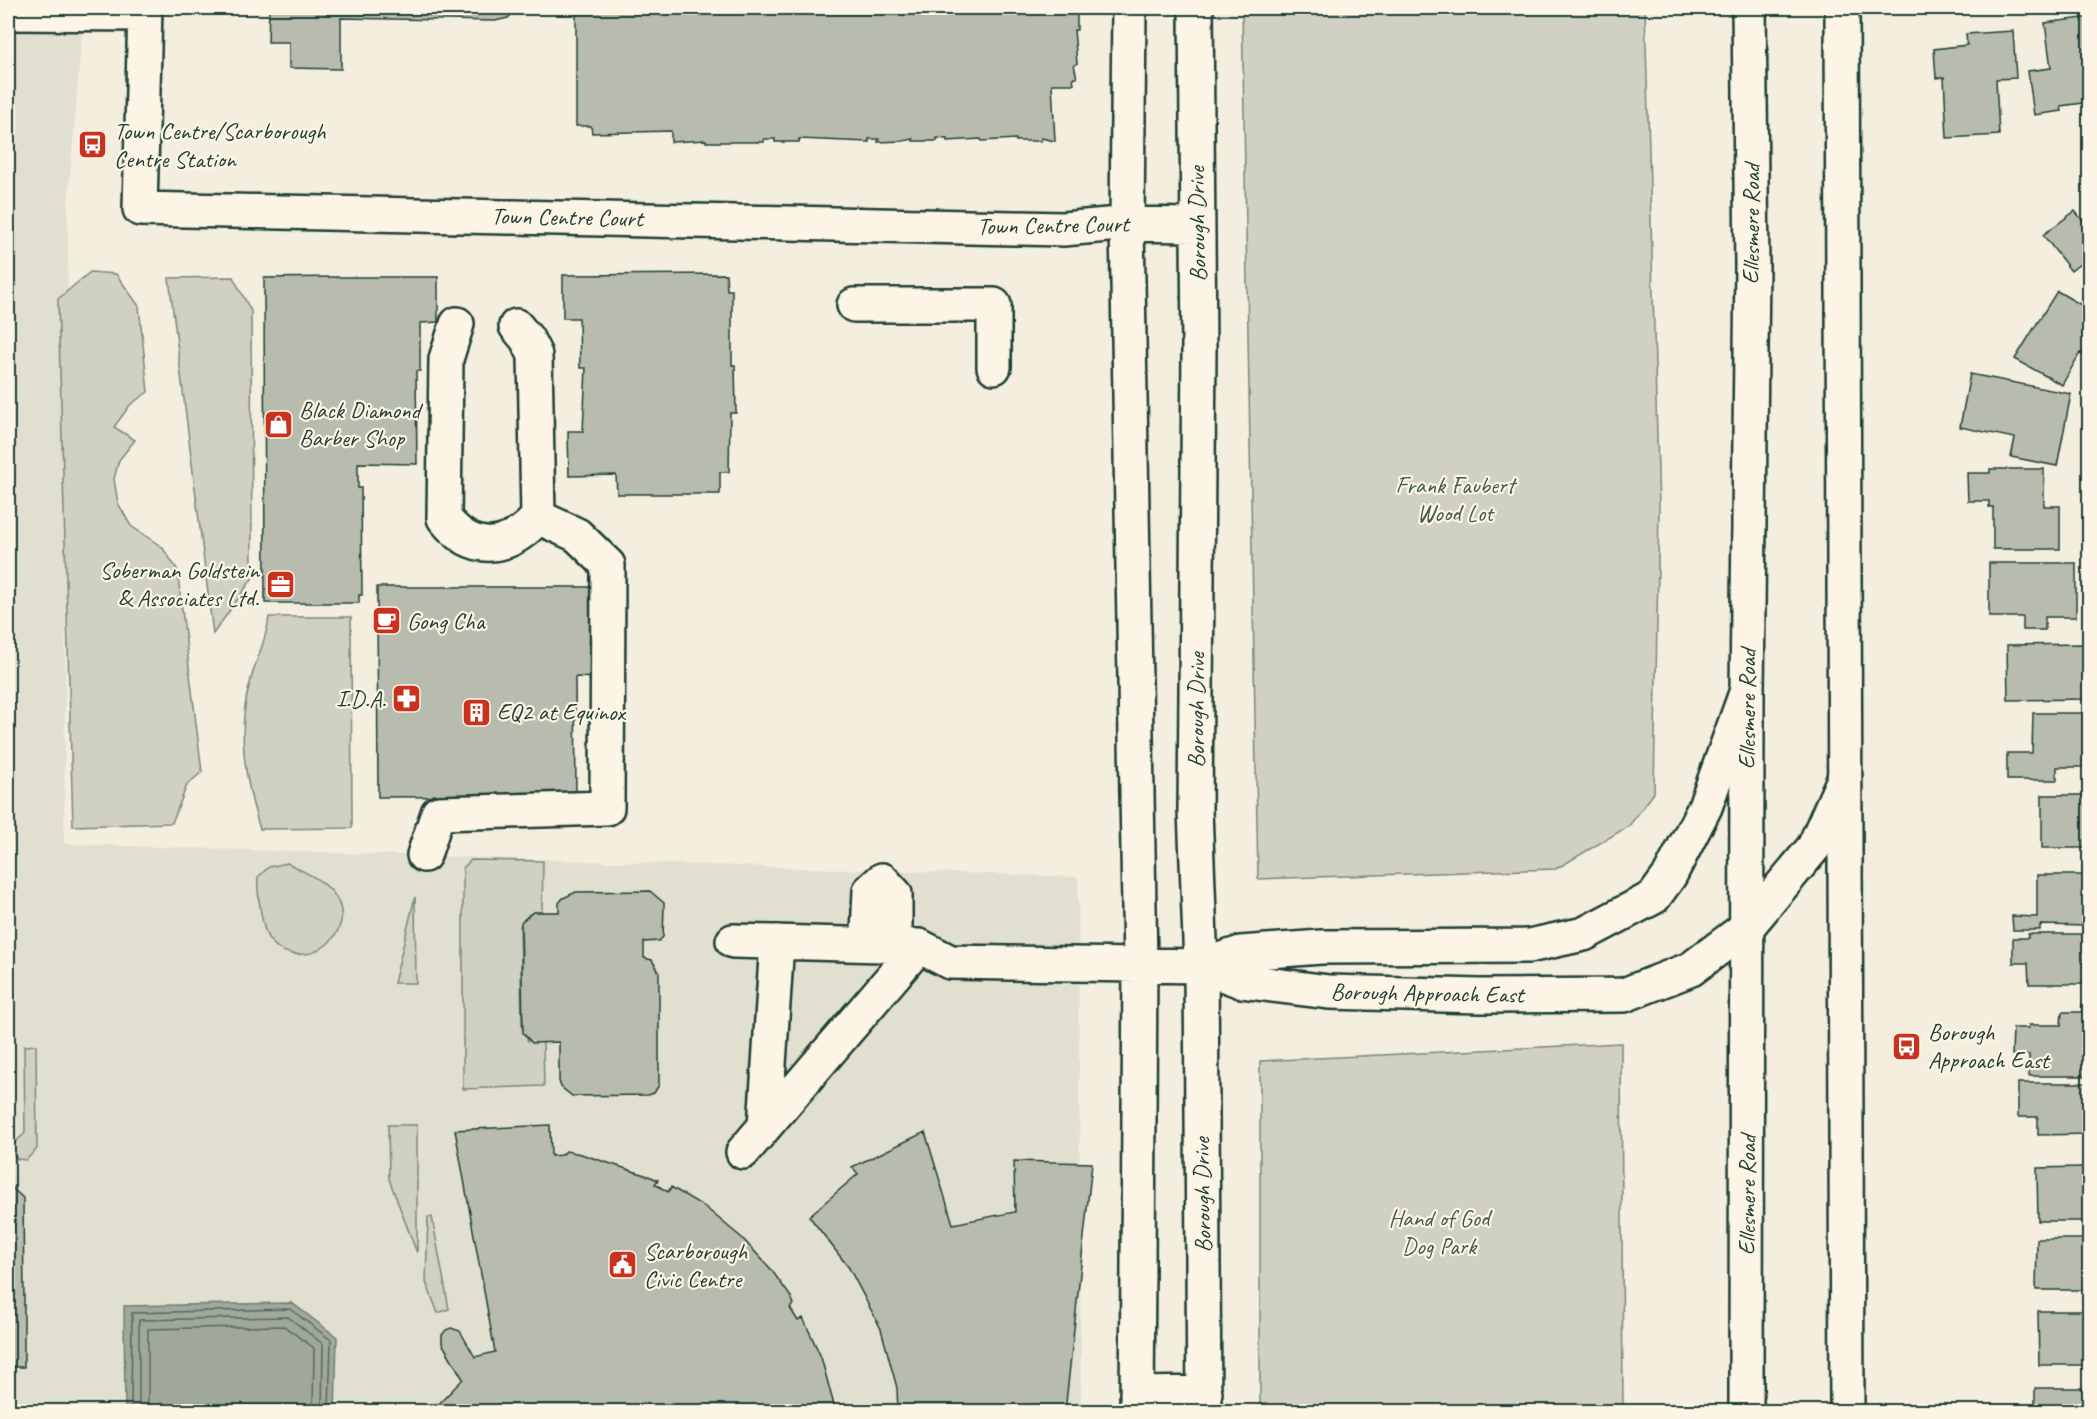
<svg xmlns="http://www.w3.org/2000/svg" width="2097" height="1419" viewBox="0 0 2097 1419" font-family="Caveat,sans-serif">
	<rect width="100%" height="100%" fill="#f3eede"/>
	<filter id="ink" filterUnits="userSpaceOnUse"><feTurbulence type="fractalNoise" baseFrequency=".0167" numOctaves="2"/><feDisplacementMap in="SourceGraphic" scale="12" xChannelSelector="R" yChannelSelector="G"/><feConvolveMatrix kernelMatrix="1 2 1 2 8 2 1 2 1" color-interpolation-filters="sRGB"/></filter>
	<g filter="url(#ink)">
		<path fill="#e1dfd0" d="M8,8H84L68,201L64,844L1078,877L1081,1411H8Z"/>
		<path fill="#d0d1c2" stroke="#78877b" stroke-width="1.5" d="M1242,8H1645L1659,508L1654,793L1629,826L1556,869L1258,879Z
			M90,272L116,274L139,306L148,392L130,405L114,427L135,440L119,460L114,479L118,503L131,526L162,547L177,569L202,772L187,785L172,823L73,826L58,299Z
			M233,277L251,311L252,579L213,634L169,278Z
			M269,617H351L352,828L260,829C245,782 236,731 250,683C256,658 266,643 269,617Z
			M471,860L543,861L542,912L529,914L520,926L522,1028L528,1041L543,1042L544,1086L463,1089V868Z
			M287,863C301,870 323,880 333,893C363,932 305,976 272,943C265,936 263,923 261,913C259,900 257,890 258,877L269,867Z
			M415,897L416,983H394Z
			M1621,1043L1623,1411H1260V1061Z
			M36,1045L37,1149L26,1160L17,1159L9,1148L25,1133L24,1046Z
			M388,1125H417V1253L389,1179Z
			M428,1217H432L449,1309L438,1313L426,1282Z"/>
		<path fill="#a0a89b" stroke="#6c7d72" stroke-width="1.5" d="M292,1303L337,1337L335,1411H125L124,1306Z"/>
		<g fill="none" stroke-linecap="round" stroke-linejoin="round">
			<path stroke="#53685d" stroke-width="1.5" d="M131,1412L132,1313L290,1309L331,1340L329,1412
				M139,1412V1320L288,1317L323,1344L322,1412
				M148,1412V1329L284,1326L314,1348L313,1412"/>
		</g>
		<path fill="#b8bcae" stroke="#1f3d34" stroke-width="1.5" d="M269,8H518L508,18L495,21L341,18V69L289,68V42H268Z
			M576,8H1077V30H1074L1077,64L1074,65L1077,78H1073L1074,84H1052L1055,141L1041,138V141H1016V139L982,141L981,139L947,141V139L937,138V141H913V139L903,141L878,142L879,139H869V142L799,139V142H775V139H764V142H706V140L671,142V131L592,133L591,126H576Z
			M2090,17V102L2061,106L2062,111L2034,115L2028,71L2051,68L2045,23Z
			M2013,31L2016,78L1996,79L1999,135L1947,138L1944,77L1936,78L1934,49L1967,45L1966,34Z
			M2075,211L2090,230V256L2071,271L2043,235Z
			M726,274L727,290H732V365H735L736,413H730L729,472H720V494H617L616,475L569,476L568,431H583L586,368H580L579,318H563V275Z
			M336,277H438V322L420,323V371H416L417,464L358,463V488H361L362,595H359V603H265L264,278Z
			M2057,291L2090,310V358L2080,353L2062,385L2015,359Z
			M1970,374L2071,394L2057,466L2011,457L2015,438L1960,427Z
			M1990,469H2044V506H2060V549H1993V507H1989V501H1968L1967,473H1990Z
			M1989,563H2076V617H2045V630H2023V617H1989Z
			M377,587H600V678L575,677L576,796L378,797Z
			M2090,644V699L2008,700L2007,645Z
			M2033,713H2090V767H2057V780H2007V753H2032Z
			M2042,795H2090V848H2042Z
			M2037,875H2090V926L2040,925V930H2013L2012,916L2037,917Z
			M650,891L664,903V906L663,937L659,941L644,942V958L652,960L659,972V1085L654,1093L648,1095L572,1096L561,1087L559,1081V1042L532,1043L523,1033L521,922L533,912H559V903L563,898L576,892Z
			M2028,934H2090V984H2029L2028,963H2013V938H2028Z
			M2082,1005H2090V1076H2029V1055H2012L2013,1028H2029V1025H2061L2062,1012H2082Z
			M2018,1083H2090V1134L2038,1135V1117H2018Z
			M550,1125L551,1156L562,1155L566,1151L581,1154L651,1177L658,1180L655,1184L668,1192L671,1187L705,1207L742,1238L770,1268L791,1297L794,1304L790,1308L798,1321L803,1318L821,1357L835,1409L829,1412H431L463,1379L442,1343V1335L446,1330L451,1328L460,1331L475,1357L495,1352L455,1130Z
			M925,1132L953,1224L1015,1212L1014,1161L1092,1163L1065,1412H898L897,1388L881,1329L849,1268L809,1216L858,1174L852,1167Z
			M2082,1167H2090V1221H2038L2037,1168Z
			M8,1184L23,1198L24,1305V1367H8V1380Z
			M2037,1239H2090V1290H2036Z
			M2038,1311H2090V1365H2039Z
			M2035,1388H2090V1412H2035Z"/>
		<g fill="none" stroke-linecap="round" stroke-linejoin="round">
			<defs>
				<path id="minor" d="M145,8L140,209L1063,229L1119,224L1196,225
					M1129,8L1127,224L1140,965L1137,1412
					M1196,8L1199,350L1195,810L1201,966L1204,1412
					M8,13L144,14
					M854,305H994V367
					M457,324L446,359L444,518C473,555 508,551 538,517L535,355L527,339L516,326
					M424,855L438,813L607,808L608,565L577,535L538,517
					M882,880L895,894V927L881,945L868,932L870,891Z
					M733,941L919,946L950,962L1201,966L1241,953L1321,947L1529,946L1584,934L1654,897L1670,875L1705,807L1746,693
					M1201,966L1241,981L1329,992L1480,996L1624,995L1691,969L1748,926L1814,847L1844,779
					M765,1126L777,942
					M743,1152L919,946
					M1137,1394L1205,1393"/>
				<path id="major" d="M1842,8L1847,1412
					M1746,1412L1747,692L1752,267L1749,8"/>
			</defs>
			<use href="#minor" stroke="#1f3d34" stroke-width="38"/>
			<use href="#major" stroke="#1f3d34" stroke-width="38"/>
			<use href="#minor" stroke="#fcf5e5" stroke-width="33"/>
			<use href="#major" stroke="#fcf5e5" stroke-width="33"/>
		</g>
	</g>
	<defs>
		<symbol id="bus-square" viewBox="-11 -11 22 22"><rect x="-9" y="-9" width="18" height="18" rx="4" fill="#c8321e" stroke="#fcf5e5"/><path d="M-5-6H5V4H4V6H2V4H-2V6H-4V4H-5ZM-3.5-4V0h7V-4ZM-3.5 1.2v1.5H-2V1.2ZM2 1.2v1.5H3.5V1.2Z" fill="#fff"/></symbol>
		<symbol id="shop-square" viewBox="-11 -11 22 22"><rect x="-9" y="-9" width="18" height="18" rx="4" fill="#c8321e" stroke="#fcf5e5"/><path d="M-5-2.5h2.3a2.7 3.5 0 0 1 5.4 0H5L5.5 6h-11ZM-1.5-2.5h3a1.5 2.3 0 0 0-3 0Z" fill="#fff"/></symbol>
		<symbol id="office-square" viewBox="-11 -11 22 22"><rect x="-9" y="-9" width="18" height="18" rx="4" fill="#c8321e" stroke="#fcf5e5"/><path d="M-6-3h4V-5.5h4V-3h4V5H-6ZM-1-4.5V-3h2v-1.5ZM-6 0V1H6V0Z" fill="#fff"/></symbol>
		<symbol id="cafe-square" viewBox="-11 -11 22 22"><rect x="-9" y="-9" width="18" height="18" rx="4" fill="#c8321e" stroke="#fcf5e5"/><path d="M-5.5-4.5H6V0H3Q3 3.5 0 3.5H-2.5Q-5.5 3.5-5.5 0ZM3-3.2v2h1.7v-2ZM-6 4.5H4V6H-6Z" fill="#fff"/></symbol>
		<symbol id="pharmacy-square" viewBox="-11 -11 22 22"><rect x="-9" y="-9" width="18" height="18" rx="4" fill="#c8321e" stroke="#fcf5e5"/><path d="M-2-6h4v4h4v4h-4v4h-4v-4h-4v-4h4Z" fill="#fff"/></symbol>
		<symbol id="building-square" viewBox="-11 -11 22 22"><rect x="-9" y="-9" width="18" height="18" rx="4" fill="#c8321e" stroke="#fcf5e5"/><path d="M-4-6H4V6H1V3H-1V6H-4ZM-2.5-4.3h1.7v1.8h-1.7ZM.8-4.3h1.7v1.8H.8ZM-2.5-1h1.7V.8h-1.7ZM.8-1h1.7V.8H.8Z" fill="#fff"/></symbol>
		<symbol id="civic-square" viewBox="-11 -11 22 22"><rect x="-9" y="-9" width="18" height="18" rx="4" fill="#c8321e" stroke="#fcf5e5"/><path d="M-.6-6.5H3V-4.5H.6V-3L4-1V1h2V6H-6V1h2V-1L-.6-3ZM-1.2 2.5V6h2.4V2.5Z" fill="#fff"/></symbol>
	</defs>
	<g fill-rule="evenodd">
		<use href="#bus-square" x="76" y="128" width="33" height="33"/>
		<use href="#shop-square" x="262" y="408" width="33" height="33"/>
		<use href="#office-square" x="264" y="568" width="33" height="33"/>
		<use href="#cafe-square" x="370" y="604" width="33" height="33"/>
		<use href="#pharmacy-square" x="390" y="682" width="33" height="33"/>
		<use href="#building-square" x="460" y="696" width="33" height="33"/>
		<use href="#bus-square" x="1890" y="1030" width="33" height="33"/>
		<use href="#civic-square" x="606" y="1248" width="33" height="33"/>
	</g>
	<g text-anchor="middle" stroke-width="4.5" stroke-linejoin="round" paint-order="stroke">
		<g font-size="24" fill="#1f3d34" stroke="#fcf5e5" text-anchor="start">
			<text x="114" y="139">Town Centre/Scarborough<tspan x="114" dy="28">Centre Station</tspan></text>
			<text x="299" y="418">Black Diamond<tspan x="299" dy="28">Barber Shop</tspan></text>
			<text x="259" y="578" text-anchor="end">Soberman Goldstein<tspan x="259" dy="28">&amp; Associates Ltd.</tspan></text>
			<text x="407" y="629">Gong Cha</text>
			<text x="386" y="707" text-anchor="end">I.D.A.</text>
			<text x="497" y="720">EQ2 at Equinox</text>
			<text x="1928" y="1040">Borough<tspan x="1928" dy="28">Approach East</tspan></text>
			<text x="644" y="1259">Scarborough<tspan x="644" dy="28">Civic Centre</tspan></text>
		</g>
		<g font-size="24" fill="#1f3d34" stroke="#fcf5e5">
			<text transform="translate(567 217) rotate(1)" y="8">Town Centre Court</text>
			<text transform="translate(1197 224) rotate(-91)" y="8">Borough Drive</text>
			<text transform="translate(1751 224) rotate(-90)" y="8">Ellesmere Road</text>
			<text transform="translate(1053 225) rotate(-1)" y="8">Town Centre Court</text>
			<text transform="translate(1747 709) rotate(-90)" y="8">Ellesmere Road</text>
			<text transform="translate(1196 710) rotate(-90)" y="8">Borough Drive</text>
			<text transform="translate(1427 993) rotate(1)" y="8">Borough Approach East</text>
			<text transform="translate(1202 1195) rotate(-91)" y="8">Borough Drive</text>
			<text transform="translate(1747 1195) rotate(-90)" y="8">Ellesmere Road</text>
		</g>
		<g font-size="24" fill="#425b50" stroke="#fcf5e5">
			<text x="1455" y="493">Frank Faubert<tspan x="1455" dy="28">Wood Lot</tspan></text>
			<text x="1439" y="1226">Hand of God<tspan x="1439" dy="28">Dog Park</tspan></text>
		</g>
	</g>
	<rect width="2097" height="1419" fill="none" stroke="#fcf5e5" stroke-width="30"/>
	<rect x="15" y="15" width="2067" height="1389" fill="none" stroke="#1f3d34" stroke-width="2" filter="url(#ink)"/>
</svg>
